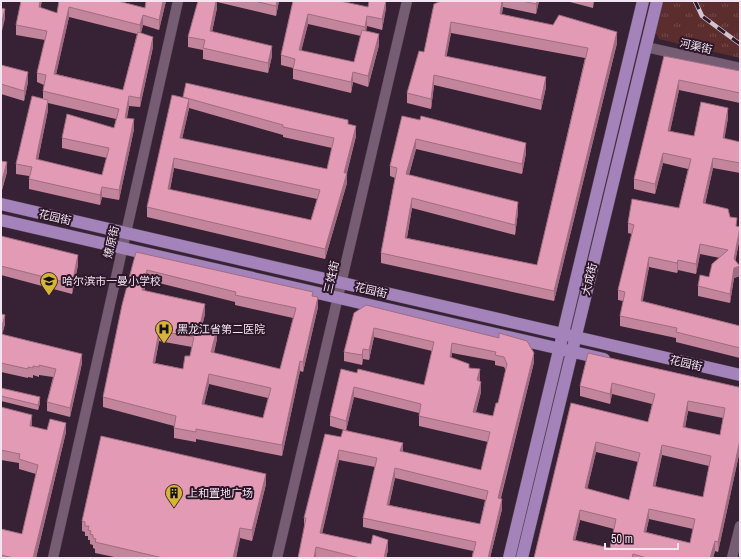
<svg xmlns="http://www.w3.org/2000/svg" width="741" height="559" viewBox="0 0 741 559" font-family="'Archivo Narrow','Noto Sans SC',sans-serif">
	<defs>
		<pattern id="park-tufts" width="24" height="20" patternUnits="userSpaceOnUse"><rect width="24" height="20" fill="#5b2d2d"/><path d="M3 7l-1-3M5 7V3M7 7l1-3M15 17l-1-3M17 17v-4M19 17l1-3" fill="none" stroke="#734b4c"/></pattern>
	</defs>
	<rect width="100%" height="100%" fill="#372134"/>
	<path fill="url(#park-tufts)" d="M659,1H740V58L659,39L653,28Z"/>
	<g fill="none" stroke-linecap="round" stroke-linejoin="round">
		<defs>
			<path id="minor" d="M646,47L740,68
				M53,558L178,1
				M277,558L407,1
				M732,558L740,526"/>
			<path id="major" d="M1,204L740,375
				M1,220L604,359
				M509,558L643,1
				M522,558L657,1"/>
		</defs>
		<use href="#minor" stroke="#513e4f" stroke-width="11"/>
		<use href="#major" stroke="#513e4f" stroke-width="13"/>
		<use href="#minor" stroke="#765d73" stroke-width="10"/>
		<use href="#major" stroke="#a482ba" stroke-width="12"/>
		<defs>
			<path id="rail" d="M695,1L702,16L740,44"/>
		</defs>
		<use href="#rail" stroke="#d3c3d1" stroke-width="4.5"/>
		<use href="#rail" stroke="#2d182a" stroke-width="3" stroke-dasharray="9" stroke-linecap="butt"/>
	</g>
	<path fill="#c3859c" fill-rule="evenodd" d="M59,1L145,8L146,1H166L159,30L143,25L141,33L153,47L140,107L129,106L127,118L134,129L119,200L102,197L100,205L29,189V176L16,174V164L43,99V91L44,85L37,82V73L45,40L16,35V25L41,8L57,13ZM69,17L137,34L123,90L56,74ZM48,103L116,119L114,128L62,138V148L107,158L102,175L38,160L48,110Z
		M198,1H279L276,16L217,2V8L212,32L272,56L268,73L203,59V50L188,47V37Z
		M293,1L368,7L386,1V8L382,30L367,26L366,31L379,45L368,87L353,82L351,93L293,79V68L281,65V55ZM308,24L361,36L354,62L301,51Z
		M441,1H539L536,14L503,7L502,14L617,43L554,301L381,263V253L395,178L390,176V166L402,116L526,153L522,174L416,149L409,175L518,212L515,235L412,208L407,238L537,265L585,58L451,33L446,57L546,87L541,110L434,85L431,109L407,103V93L424,52Z
		M570,1H594L593,8L570,2Z
		M664,56L740,71V103L679,90L670,131L694,136L728,118L724,139L740,142V173L713,168L705,204L730,217L737,227L740,237L735,261L740,276L734,278L730,303L698,296V286L709,277L720,258L700,254L696,274L678,270L677,273L649,267L642,301L740,326V358L676,342V338L620,326V316L623,301L618,300V290L632,234L628,233V223L679,208L688,169L663,163L655,194L634,189V179Z
		M1,65L28,82L24,101L1,94Z
		M183,97L348,124L356,136L347,173V183L325,259L147,217V207ZM189,108L283,135V137L332,148L327,169L182,139ZM174,168L317,199L311,220L170,190Z
		M1,161L7,172L2,190H1Z
		M1,236L78,265L72,294L1,275Z
		M136,252L313,296L318,307L303,372L300,371L282,456L196,439V442L174,438V426L103,407V397ZM147,280L235,302V305L293,318L280,369L214,353L217,339L202,325L205,314L144,291ZM159,341L192,347L190,356L183,369L155,363ZM209,384L268,398L263,418L204,404Z
		M366,305L534,362L501,498L502,509L490,558H472L473,551L363,527V518L375,467L339,460L322,533L388,550L386,558H319L316,557L304,527V518L344,430L330,426V416L357,373L424,385L432,351L374,337L369,360L363,359L362,365L344,361V352ZM452,353L495,361V365L504,367L506,371L498,403L493,416L476,412L481,392L480,381V379L469,368L451,358ZM354,397L419,413V426L488,442L481,470L403,452L346,430ZM395,478L485,500L480,524L389,505Z
		M1,314L5,324L2,334L82,363L70,417L47,411V402L53,377L39,375V377L33,375V378L28,377V378L1,372Z
		M588,353L738,387H740V450L718,552L715,551L713,558H534L571,403L648,422L652,404L612,394L610,404L580,396V386ZM688,411L723,418L720,435L685,428ZM596,452L638,462L629,500L587,489ZM662,455L709,466L703,497L655,487ZM649,519L693,529L690,543L646,532ZM580,520L614,529L610,548L575,540Z
		M1,388L40,403L38,410L1,401Z
		M1,407L32,425V427L47,430L66,432L36,558H1V529L22,534L36,474L19,469V463L1,460Z
		M266,484L252,541L240,538L236,558H119L95,553V549L93,548V545L90,544V540H88V536H85V532L82,531V521Z"/>
	<path fill="#9f6c7f" d="M40,1H42L39,17V7Z
		M163,1H166L159,30V20Z
		M216,1H217V8L210,41V31Z
		M277,1H279L276,16V6Z
		M386,1V8L382,30V19Z
		M502,1H503V7L500,24V14Z
		M537,1H539L536,14V4Z
		M69,7V17L54,84V74Z
		M5,9V19L1,35V25Z
		M308,14V24L299,60V50Z
		M143,15V25L140,35V25Z
		M367,16V26L365,37V27Z
		M451,22V33L445,66V56Z
		M617,32V43L554,301V291Z
		M379,34V45L368,87V76Z
		M153,37V47L140,107V98Z
		M272,46V56L268,73V63Z
		M28,72V82L24,101V91Z
		M353,72V82L351,93V82Z
		M434,75V85L431,109V99Z
		M546,77V87L541,110V100Z
		M679,80V90L668,141V131Z
		M129,96V106L125,127V118Z
		M189,99V109L180,148V138Z
		M48,100V110L36,169V159Z
		M728,108V118L723,148V138Z
		M134,119V129L119,200V190Z
		M356,126V136L344,183V173Z
		M416,139V149L406,184V174Z
		M526,143V153L522,174V164Z
		M663,153V163L655,194V184Z
		M174,158V168L168,199V189Z
		M713,158V168L703,213V203Z
		M7,162V172L2,190V180Z
		M347,173V183L325,259V249Z
		M102,187V197L100,205V195Z
		M412,198V208L405,248V238Z
		M518,202V212L515,235V225Z
		M740,227V237L734,269V259Z
		M700,244V254L696,274V264Z
		M78,255V265L72,294V284Z
		M649,257V267L641,311V301Z
		M678,260V270L677,273V263Z
		M740,266V276L734,278L730,303V294L734,268Z
		M147,270V280L142,300V290Z
		M318,297V307L303,372V362Z
		M205,304V314L200,335V325Z
		M5,315V324L1,340V330Z
		M374,328V337L369,360V350Z
		M217,329V339L211,363V352Z
		M159,331V341L153,373V363Z
		M452,343V353L450,367V357Z
		M363,349V359L362,365V355Z
		M534,353V362L498,508V498Z
		M82,354V363L70,417V408Z
		M300,361V371L282,456V445Z
		M480,369V379L477,390V380Z
		M209,374V384L202,414V404Z
		M481,382V392L473,422V412Z
		M612,383V394L610,404V394Z
		M354,387V397L346,431V421Z
		M40,397V403L38,410V405Z
		M688,401V411L683,438V427Z
		M32,415V425L30,436V426Z
		M66,423V432L36,558H33Z
		M740,440V450L718,552V542Z
		M596,442V452L585,499V488Z
		M403,443V453L400,451Z
		M662,445V455L653,497V486Z
		M339,450V460L320,543V533Z
		M395,468V478L387,515V505Z
		M266,474V484L252,541V530Z
		M502,499V509L490,558H488Z
		M649,509V519L644,542V532Z
		M580,510V520L573,550V540Z
		M240,528V538L236,558H233Z
		M388,540V550L386,558H384Z
		M715,541V551L713,558H710Z
		M316,547V558H314Z"/>
	<path fill="#e39bb5" stroke="#9f6c7f" fill-rule="evenodd" d="M21,1H40L39,7L57,13L59,1H118L145,8L146,1H163L159,20L143,15L140,25L69,7L54,74L123,90L138,32L153,37L140,98L129,96L125,118L134,119L119,190L102,187L100,195L29,179L32,167L16,164L32,96L48,100L36,159L102,175L109,148L62,138L67,114L114,128L119,109L43,91L46,75L37,73L47,31L16,25Z
		M198,1H216L210,31L272,46L268,63L203,48L205,40L188,37Z
		M254,1H277L276,6Z
		M293,1H340L368,7L369,1H386L382,19L367,16L365,27L308,14L299,50L354,62L362,30L379,34L368,76L353,72L351,82L293,69L295,59L281,55Z
		M441,1H502L500,14L553,25L559,15L617,32L554,291L381,253L397,168L390,166L402,116L420,120L421,116L526,143L522,164L416,139L406,174L518,202L515,225L412,198L405,238L537,265L588,48L451,22L445,56L546,77L541,100L434,75L431,99L407,93L419,51L424,52L434,4Z
		M522,1H537L536,4Z
		M1,8L5,9L1,25Z
		M664,56L740,71V93L679,80L668,131L694,136L701,102L728,108L723,138L740,142V163L713,158L703,203L728,209L730,217L737,218L736,226L740,227L734,259L740,266L734,268L730,294L698,286L700,275L709,277L712,264L728,250L700,244L696,264L678,260L677,263L649,257L641,301L740,326V348L676,332L677,328L620,316L625,292L618,290L634,225L628,223L632,199L679,208L691,159L663,153L655,184L634,179Z
		M1,65L28,72L24,91L1,84Z
		M186,83L348,120V124L356,126L344,173H347L325,249L147,207L172,95L189,99L180,138L327,169L334,138L283,127V125L183,97ZM174,158L320,190L311,220L168,189Z
		M1,161L7,162L2,180L1,179Z
		M1,236L78,255L72,284L1,266Z
		M136,252L313,292L312,296L318,297L303,362L300,361L282,445L196,429V432L174,428L176,416L103,397L122,305ZM147,270L236,292L235,295L296,308L280,369L211,352L217,329L200,325L205,304L142,290ZM159,331L194,337L190,356H185L183,369L153,363ZM209,374L271,388L263,418L202,404Z
		M366,305L499,338V333L527,341L534,353L498,498L502,499L488,558H472L476,542L363,518L377,458L339,450L320,533L371,544L373,535L388,540L384,558H360L316,547L314,558H298L306,518H304L325,434L341,437L343,430L403,443L400,451L481,470L490,432L419,416L421,404L354,387L346,421L330,416L341,369L357,373L358,369L424,385L434,342L374,328L369,350L363,349L362,355L344,352L354,313ZM452,343L496,352L495,355L504,357L507,364L498,403H496L493,416L473,412L481,382L477,380L480,369L469,368V364L450,357ZM395,468L488,491L480,524L387,505Z
		M1,314L5,315L1,330Z
		M1,334L82,354L70,408L47,402L56,369L39,365V367L33,366V368L28,367V369L1,363Z
		M588,353L738,387H740V440L718,542L715,541L710,558H647L633,554L632,558H534L571,403L648,422L655,394L612,383L610,394L580,386ZM688,401L725,408L720,435L683,427ZM596,442L640,453L629,500L585,488ZM662,445L711,456L703,497L653,486ZM649,509L695,519L690,543L644,532ZM580,510L616,519L610,548L573,540Z
		M1,388L40,397L38,405L1,396Z
		M1,407L32,415L30,426L47,430L50,419L66,423L33,558H14L1,555V529L22,534L38,465L19,459L20,454L1,450Z
		M101,436L266,474L252,530L240,528L233,558H163L95,542L96,539L93,538V535L90,534L91,531L88,530L89,526H85V522L82,521Z"/>
	<defs>
		<symbol id="school-pin" viewBox="-11 -11 22 30"><path d="M0 17L-7.5 6A9.5 9.5 0 1 1 7.5 6Z" fill="#d6b534" stroke="#2d182a"/><path d="M0-5L7-2L0 1L-7-2ZM-4 1L0 2.5L4 1V4Q0 6-4 4Z" fill="#111"/></symbol>
		<symbol id="hospital-pin" viewBox="-11 -11 22 30"><path d="M0 17L-7.5 6A9.5 9.5 0 1 1 7.5 6Z" fill="#d6b534" stroke="#2d182a"/><path d="M-5-5h3v3.5h4V-5h3V5h-3V1.5h-4V5h-3Z" fill="#111"/></symbol>
		<symbol id="building-pin" viewBox="-11 -11 22 30"><path d="M0 17L-7.5 6A9.5 9.5 0 1 1 7.5 6Z" fill="#d6b534" stroke="#2d182a"/><path d="M-4-6H4V6H1V3H-1V6H-4ZM-2.5-4.3h1.7v1.8h-1.7ZM.8-4.3h1.7v1.8H.8ZM-2.5-1h1.7V.8h-1.7ZM.8-1h1.7V.8H.8Z" fill="#111"/></symbol>
	</defs>
	<g fill-rule="evenodd">
		<use href="#school-pin" x="39" y="271" width="20" height="27"/>
		<use href="#hospital-pin" x="154" y="319" width="20" height="27"/>
		<use href="#building-pin" x="164" y="483" width="20" height="27"/>
	</g>
	<g text-anchor="middle" stroke-width="4" stroke-linejoin="round" paint-order="stroke">
		<g font-size="11" fill="#f3e4f1" stroke="#2d182a">
			<text transform="translate(696 46) rotate(13)" y="4">河渠街</text>
			<text transform="translate(55 217) rotate(13)" y="4">花园街</text>
			<text transform="translate(111 242) rotate(-77)" y="4">燎原街</text>
			<text transform="translate(331 277) rotate(-77)" y="4">三姓街</text>
			<text transform="translate(589 279) rotate(-76)" y="4">大成街</text>
			<text transform="translate(371 290) rotate(13)" y="4">花园街</text>
			<text transform="translate(686 363) rotate(13)" y="4">花园街</text>
		</g>
		<g font-size="11" fill="#f3e4f1" stroke="#2d182a" text-anchor="start">
			<text x="62" y="285">哈尔滨市一曼小学校</text>
			<text x="177" y="333">黑龙江省第二医院</text>
			<text x="187" y="497">上和置地广场</text>
		</g>
	</g>
	<rect width="741" height="559" fill="none" stroke="#f3e4f1" stroke-width="4"/>
	<path d="M605 543v6h73v-6" fill="none" stroke="#f3e4f1" stroke-width="2"/>
	<text x="611" y="543" font-size="12" fill="#f3e4f1" stroke="#2d182a" stroke-width="3" paint-order="stroke">50 m</text>
</svg>
